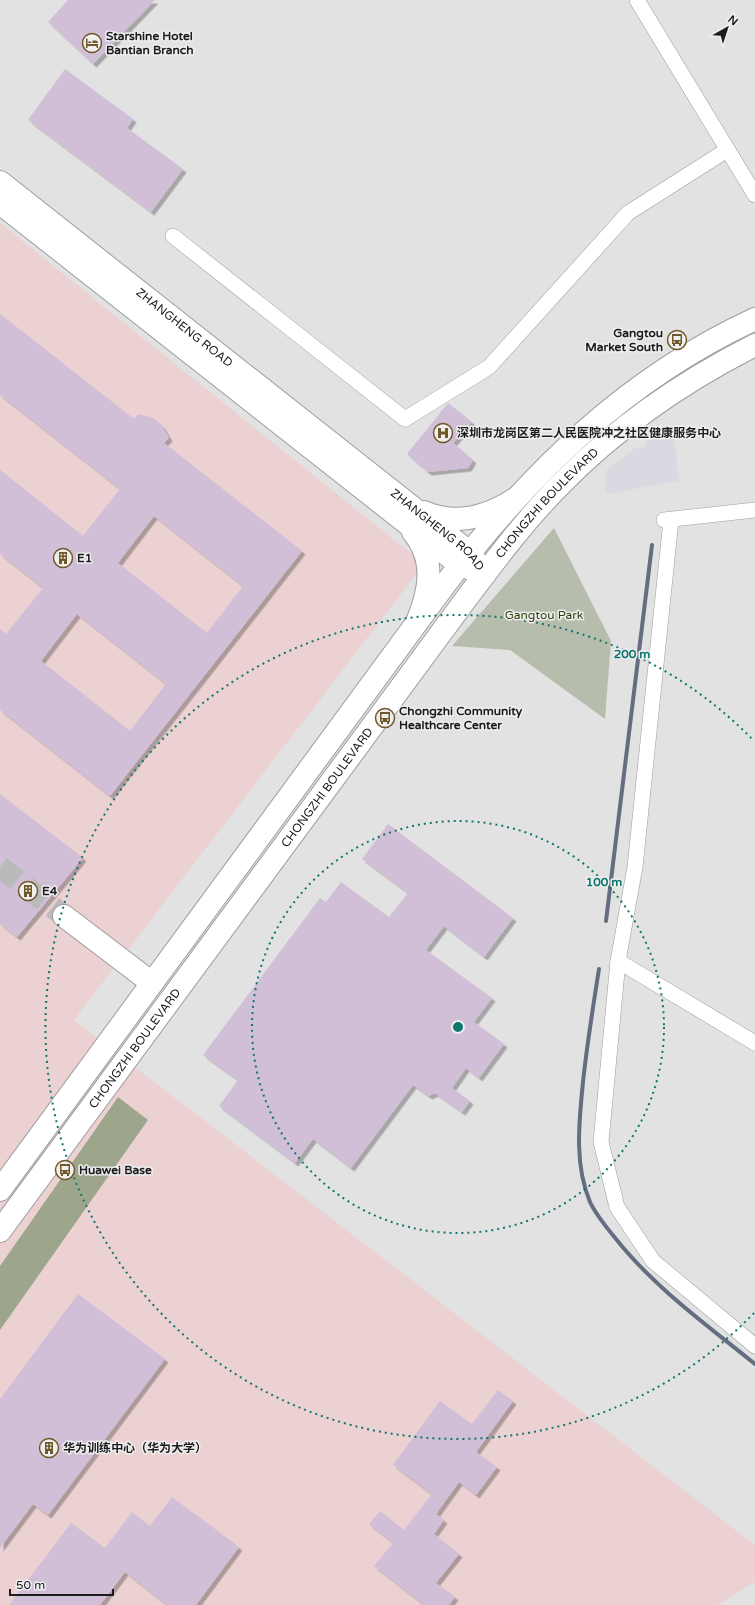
<svg xmlns="http://www.w3.org/2000/svg" width="755" height="1605" viewBox="0 0 755 1605" font-family="'Varela Round','Noto Sans SC',sans-serif">
<style>
.built{fill:#d9d9e2}
.industrial{fill:#ebd1d2}
.green{fill:#b7bdac}
.forest{fill:#9da68a}
.lines{fill:none;stroke-linecap:round;stroke-linejoin:round}
.stream{stroke:#646e80;stroke-width:4}
.building{fill:#d1bed7;fill-rule:evenodd;filter:url(#shadow)}
.secondary-tunnel{stroke:#bababb;stroke-width:22;stroke-dasharray:22 11;stroke-linecap:butt}
.street-casing{stroke:#9d9d9e;stroke-width:16}
.secondary-casing{stroke:#9d9d9e;stroke-width:24}
.primary-casing{stroke:#9d9d9e;stroke-width:24}
.street{stroke:#fff;stroke-width:15}
.secondary{stroke:#fff;stroke-width:22}
.primary{stroke:#fff;stroke-width:22}
.ring{fill:none;stroke:#0f766e;stroke-width:2;stroke-dasharray:2 4}
.labels{text-anchor:middle;stroke-width:3;stroke-linejoin:round;paint-order:stroke}
.poi-label{font-size:12px;font-weight:bold;fill:#1c1c1d;stroke:#efeff0;text-anchor:start}
.street-label{font-size:12px;fill:#1c1c1d;stroke:#efeff0}
.park-label{font-size:12px;fill:#313d0d;stroke:#efeff0}
.centre{fill:#0f766e;stroke:#efeff0;stroke-width:2}
.ring-label{font-size:12px;text-anchor:middle;font-weight:bold;fill:#0f766e;stroke:#efeff0;stroke-width:3;stroke-linejoin:round;paint-order:stroke}
</style>
<defs>
<filter id="shadow"><feDropShadow dx="3.5" dy="3.5" stdDeviation="0" flood-color="#0004"/></filter>
</defs>
<rect width="100%" height="100%" fill="#e2e2e3"/>
<!-- built -->
<path class="built" d="M674,438L679,481L606,494L605,472L635,448L646,447V440Z"/>
<!-- industrial -->
<path class="industrial" d="M0,223L424,564L74,1020L755,1545V1582L717,1605H0Z"/>
<!-- green -->
<path class="green" d="M554,528L611,641L605,719L510,650L452,646Z"/>
<!-- forest -->
<path class="forest" d="M118,1097L148,1120L0,1330V1266Z"/>
<g class="lines">
<!-- stream -->
<g class="stream">
<path d="M606,921L652,545"/>
<path d="M599,969C593,1007 587,1044 583,1082C579,1122 574,1164 590,1202C596,1215 607,1228 616,1239C655,1288 707,1325 755,1364"/>
</g>
</g>
<!-- building -->
<g class="building">
<path d="M68,0H155L93,64L48,22Z"/>
<path d="M65,69L133,119L127,128L183,169L151,212L28,120Z"/>
<path d="M0,314L134,419L138,414L151,417L157,421L162,426L169,438L164,443L302,551L110,796L0,710V629L6,634L43,588L0,554V470L83,536L120,489L0,395ZM154,516L243,586L207,633L118,563ZM77,614L166,684L130,731L41,661Z"/>
<path d="M448,403L472,422L453,443L473,460L468,468L428,472L407,454Z"/>
<path d="M0,794L83,858L17,937L0,924Z"/>
<path d="M388,824L513,918L484,957L444,926L426,950L492,998L474,1022L504,1044L479,1078L466,1068L452,1088L470,1101L462,1112L435,1093L429,1096L413,1085L351,1168L313,1139L295,1163L219,1106L238,1080L203,1055L320,898L326,902L341,882L389,917L408,893L362,859Z"/>
<path d="M78,1294L165,1359L48,1515L33,1504L0,1548V1399Z"/>
<path d="M498,1390L513,1401L476,1452L497,1467L476,1495L459,1482L436,1514L444,1520L434,1534L459,1554L436,1583L455,1597L449,1605H424L374,1566L393,1543L369,1524L380,1511L404,1530L432,1494L393,1465L440,1401L472,1424Z"/>
<path d="M172,1497L239,1547L196,1605H167L125,1572L100,1605H9L71,1523L105,1548L132,1512L150,1526Z"/>
</g>
<g class="lines">
<!-- secondary-tunnel -->
<path class="secondary-tunnel" d="M0,867L64,916"/>
<!-- street casing -->
<g class="street-casing">
<g id="street">
<path d="M637,0L755,195"/>
<path d="M173,236L405,419L489,367L628,213L727,150"/>
<path d="M664,520L755,510"/>
<path d="M671,520L635,867L618,961L601,1142L617,1207L653,1261L755,1346"/>
<path d="M618,961L755,1043"/>
</g>
</g>
<!-- secondary casing -->
<g class="secondary-casing">
<g id="secondary">
<path d="M64,916L152,983"/>
<path d="M0,1190L446,583C531,472 627,378 755,319"/>
<path id="s1" d="M0,1231L466,599C496,559 526,519 561,484C617,427 684,381 755,345"/>
</g>
</g>
<!-- primary casing -->
<g class="primary-casing">
<g id="primary">
<path id="s2" d="M0,182L469,552L485,574"/>
<path d="M0,203L460,565L485,574"/>
<path d="M424,512C456,526 487,517 515,499"/>
<path d="M413,532C436,560 430,591 417,622"/>
</g>
</g>
<!-- street -->
<use href="#street" class="street"/>
<!-- secondary -->
<use href="#secondary" class="secondary"/>
<!-- primary -->
<use href="#primary" class="primary"/>
</g>
<!-- distance rings -->
<g class="ring">
<circle cx="458" cy="1027" r="206"/>
<path d="M754 1313A412 412 0 1 1 754 741"/>
</g>
<!-- icons -->
<defs>
<g id="hotel-ring" transform="scale(1)"><circle r="9.5" fill="#efeff0" stroke="#715829" stroke-width="1.5"/><path d="M-6-4.5h1.5V1H6V5H4.5V3h-9V5H-6ZM-4 0a1.8 1.8 0 1 1 3.6 0ZM.5 0V-2.5h3Q6-2.5 6 0Z" fill="#715829"/></g>
<g id="bus-ring" transform="scale(1)"><circle r="9.5" fill="#efeff0" stroke="#715829" stroke-width="1.5"/><path d="M-5-6H5V4H4V6H2V4H-2V6H-4V4H-5ZM-3.5-4V0h7V-4ZM-3.5 1.2v1.5H-2V1.2ZM2 1.2v1.5H3.5V1.2Z" fill="#715829"/></g>
<g id="hospital-ring" transform="scale(1)"><circle r="9.5" fill="#efeff0" stroke="#715829" stroke-width="1.5"/><path d="M-5-5h3v3.5h4V-5h3V5h-3V1.5h-4V5h-3Z" fill="#715829"/></g>
<g id="building-ring" transform="scale(1)"><circle r="9.5" fill="#efeff0" stroke="#715829" stroke-width="1.5"/><path d="M-4-6H4V6H1V3H-1V6H-4ZM-2.5-4.3h1.7v1.8h-1.7ZM.8-4.3h1.7v1.8H.8ZM-2.5-1h1.7V.8h-1.7ZM.8-1h1.7V.8H.8Z" fill="#715829"/></g>
</defs>
<g fill-rule="evenodd">
<use href="#hotel-ring" x="92" y="43"/>
<use href="#bus-ring" x="677" y="340"/>
<use href="#hospital-ring" x="443" y="433"/>
<use href="#building-ring" x="63" y="558"/>
<use href="#bus-ring" x="385" y="718"/>
<use href="#building-ring" x="28" y="891"/>
<use href="#bus-ring" x="65" y="1170"/>
<use href="#building-ring" x="49" y="1448"/>
</g>
<g class="labels">
<!-- poi labels -->
<g class="poi-label">
<text x="106" y="40">Starshine Hotel<tspan x="106" dy="14">Bantian Branch</tspan></text>
<text x="663" y="337" text-anchor="end">Gangtou<tspan x="663" dy="14">Market South</tspan></text>
<text x="457" y="437">深圳市龙岗区第二人民医院冲之社区健康服务中心</text>
<text x="77" y="562">E1</text>
<text x="399" y="715">Chongzhi Community<tspan x="399" dy="14">Healthcare Center</tspan></text>
<text x="42" y="895">E4</text>
<text x="79" y="1174">Huawei Base</text>
<text x="63" y="1452">华为训练中心（华为大学）</text>
</g>
<!-- street labels -->
<g class="street-label">
<text dy="4" stroke="none"><textPath href="#s2" startOffset="235">ZHANGHENG ROAD</textPath></text>
<text dy="4" stroke="none"><textPath href="#s1" startOffset="911">CHONGZHI BOULEVARD</textPath></text>
<text dy="4" stroke="none"><textPath href="#s2" startOffset="559">ZHANGHENG ROAD</textPath></text>
<text dy="4" stroke="none"><textPath href="#s1" startOffset="551">CHONGZHI BOULEVARD</textPath></text>
<text dy="4" stroke="none"><textPath href="#s1" startOffset="227">CHONGZHI BOULEVARD</textPath></text>
</g>
<!-- park labels -->
<g class="park-label">
<text x="544" y="619">Gangtou Park</text>
</g>
</g>
<circle cx="458" cy="1027" r="6" class="centre"/>
<g class="ring-label">
<text x="632" y="658">200 m</text>
<text x="604" y="886">100 m</text>
</g>
<!-- north arrow -->
<g transform="translate(727 28) rotate(39)" stroke="#efeff0" stroke-width="3" paint-order="stroke">
<path d="M0-3L7 15L0 10L-7 15Z" fill="#1c1c1d"/>
<text y="-6" font-size="11" font-weight="bold" text-anchor="middle" fill="#1c1c1d">N</text>
</g>
<!-- scale -->
<path d="M10 1589v6h103v-6" fill="none" stroke="#1c1c1d" stroke-width="2"/>
<text x="16" y="1589" font-size="12" fill="#1c1c1d" stroke="#efeff0" stroke-width="3" paint-order="stroke">50 m</text>
</svg>
